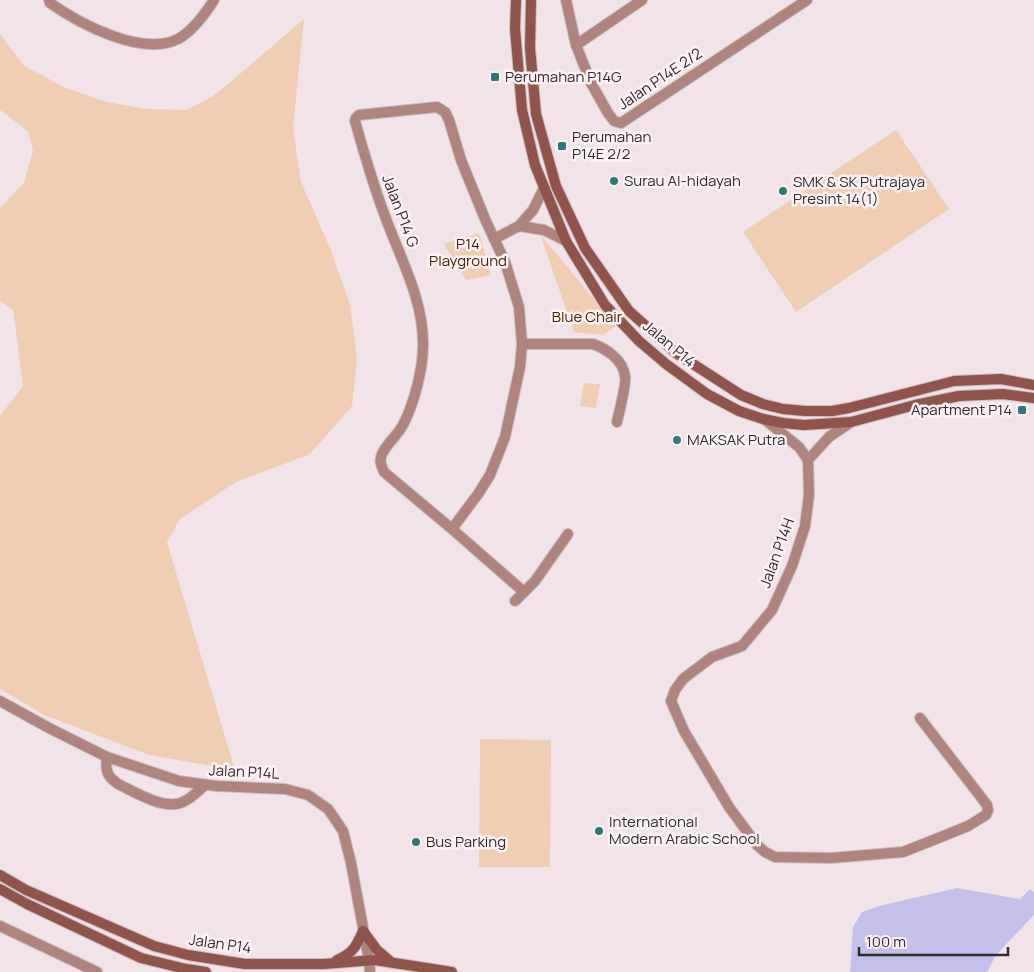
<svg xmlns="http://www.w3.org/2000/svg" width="1034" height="972" viewBox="0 0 1034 972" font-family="Manrope,sans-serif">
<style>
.green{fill:#efceb3}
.water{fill:#c4c0eb}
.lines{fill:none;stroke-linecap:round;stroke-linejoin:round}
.minor-casing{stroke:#cbbec3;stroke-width:12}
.secondary-casing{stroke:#cbbec3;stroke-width:12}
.minor{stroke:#af847e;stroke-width:10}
.secondary{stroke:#8f544c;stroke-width:10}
.poi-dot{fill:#2f7875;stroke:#fef1f5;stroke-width:2}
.labels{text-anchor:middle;stroke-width:5;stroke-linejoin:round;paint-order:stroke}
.poi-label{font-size:15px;fill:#312c2e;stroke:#fef1f5;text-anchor:start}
.street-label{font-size:15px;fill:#312c2e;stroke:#fef1f5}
.park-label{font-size:15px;fill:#482400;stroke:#fef1f5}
</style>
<rect width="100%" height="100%" fill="#f1e3e8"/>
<!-- green -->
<g class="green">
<path d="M304,19L293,128L301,182L330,248L350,304L357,358L352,406L310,454L236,482L180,519L167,542L235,770L149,755L44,715L0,689V416L23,386L13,310L0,301V208L24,183L33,150L28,131L0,110V34L24,66L66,88L107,102L146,109L186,110L213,96L227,85Z"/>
<path d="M896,130L949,209L796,312L743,232Z"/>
<path d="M479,233L491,275L466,280L444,244Z"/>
<path d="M540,234L616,326L603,335L574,332Z"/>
<path d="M584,383L600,384L596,408L580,406Z"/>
<path d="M480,739L551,740L550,867H479Z"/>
</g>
<!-- water -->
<path class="water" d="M957,888L1020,899L1030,889L1034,892V915L996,955L987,972H850L853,927L862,912L879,906Z"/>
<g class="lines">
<!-- minor casing -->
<g class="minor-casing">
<g id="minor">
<path d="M49,0L50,3C80,24 142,57 178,39C193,31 205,14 214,0"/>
<path d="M566,0L576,45L591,83L608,113L614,121L621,123L807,0"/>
<path d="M576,45L642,0"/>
<path d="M519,226L544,230L566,241"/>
<path d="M494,239L519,226L533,210L544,188"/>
<path d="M522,344H593C607,349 623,360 625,376C627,383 619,412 617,422"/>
<path d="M764,419L799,447L808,460L809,495L805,526L792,566L772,610L742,646L712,657L683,679L675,690L671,701L684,731L729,807L757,845L765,852L775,857L831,858L903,852L936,839L968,826L986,815L988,810L987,805L920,718"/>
<path d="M808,460L829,437L851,422"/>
<path d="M452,529L478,494L490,475L505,437L520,367L522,344L519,307L505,262L485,219L461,160L449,120L445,112L437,107L359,115L356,118L355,121C364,153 373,185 385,216C400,258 424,300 423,346C423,369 414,403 404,423C399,434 387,443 382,454C379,461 381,465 384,472L452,529L524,592"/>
<path d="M515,601L535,581L568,534"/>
<path d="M0,701L49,728L107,757L179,781L217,786L285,789L308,795L328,809L343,831L351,863L369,960L370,972"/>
<path d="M107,757C105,771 107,776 118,784C135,792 165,811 183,802C192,798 198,791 205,785"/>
<path d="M0,926L97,972"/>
</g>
</g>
<!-- secondary casing -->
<g class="secondary-casing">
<g id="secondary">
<path d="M516,0L515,29L522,110L535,165L566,241L605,305L639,341L666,364L707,394L739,411L763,419L783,423L804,425L851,422L915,405L959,396L1003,394L1034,398"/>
<path d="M531,0L530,48L536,114L556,186L585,248L629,311L676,353L741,395L763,404L783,409L805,411H832L849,408L954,381L1001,379L1034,385"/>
<path d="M0,875L26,890L154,946L188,955L245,964H324L375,960L452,972"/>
<path d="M0,889L27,904L141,958L186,969L206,972"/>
<path d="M363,931L377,950L390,961"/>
<path d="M337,960C353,953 356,947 363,931"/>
</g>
</g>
<!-- minor -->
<use href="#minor" class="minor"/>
<!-- secondary -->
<use href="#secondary" class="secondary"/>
</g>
<!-- markers -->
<g class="poi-dot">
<rect x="490" y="72" width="10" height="10" rx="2.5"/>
<rect x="557" y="141" width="10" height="10" rx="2.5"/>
<circle cx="614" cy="181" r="5"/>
<circle cx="783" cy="191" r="5"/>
<rect x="1017" y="405" width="10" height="10" rx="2.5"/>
<circle cx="677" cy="440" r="5"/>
<circle cx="599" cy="831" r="5"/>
<circle cx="416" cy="842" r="5"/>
</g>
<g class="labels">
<!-- poi labels -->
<g class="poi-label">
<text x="505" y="82">Perumahan P14G</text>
<text x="572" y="142">Perumahan<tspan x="572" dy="17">P14E 2/2</tspan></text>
<text x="624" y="186">Surau Al-hidayah</text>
<text x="793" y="187">SMK &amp; SK Putrajaya<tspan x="793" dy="17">Presint 14(1)</tspan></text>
<text x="1012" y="415" text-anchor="end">Apartment P14</text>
<text x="687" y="445">MAKSAK Putra</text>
<text x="609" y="827">International<tspan x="609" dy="17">Modern Arabic School</tspan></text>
<text x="426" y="847">Bus Parking</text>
</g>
<!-- street labels -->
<g class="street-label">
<text transform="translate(660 79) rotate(-34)" y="5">Jalan P14E 2/2</text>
<text transform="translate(400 211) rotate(69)" y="5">Jalan P14 G</text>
<text transform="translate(669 344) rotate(40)" y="5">Jalan P14</text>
<text transform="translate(777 553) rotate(-70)" y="5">Jalan P14H</text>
<text transform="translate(244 772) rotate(3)" y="5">Jalan P14L</text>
<text transform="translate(220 944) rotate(8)" y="5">Jalan P14</text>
</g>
<!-- park labels -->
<g class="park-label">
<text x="468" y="249">P14<tspan x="468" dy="17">Playground</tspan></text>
<text x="587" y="322">Blue Chair</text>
</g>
</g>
<!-- scale -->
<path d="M859 947v8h149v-8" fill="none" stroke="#312c2e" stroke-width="2.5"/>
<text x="866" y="947" font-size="15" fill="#312c2e" stroke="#fef1f5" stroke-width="4" paint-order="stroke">100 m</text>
</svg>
